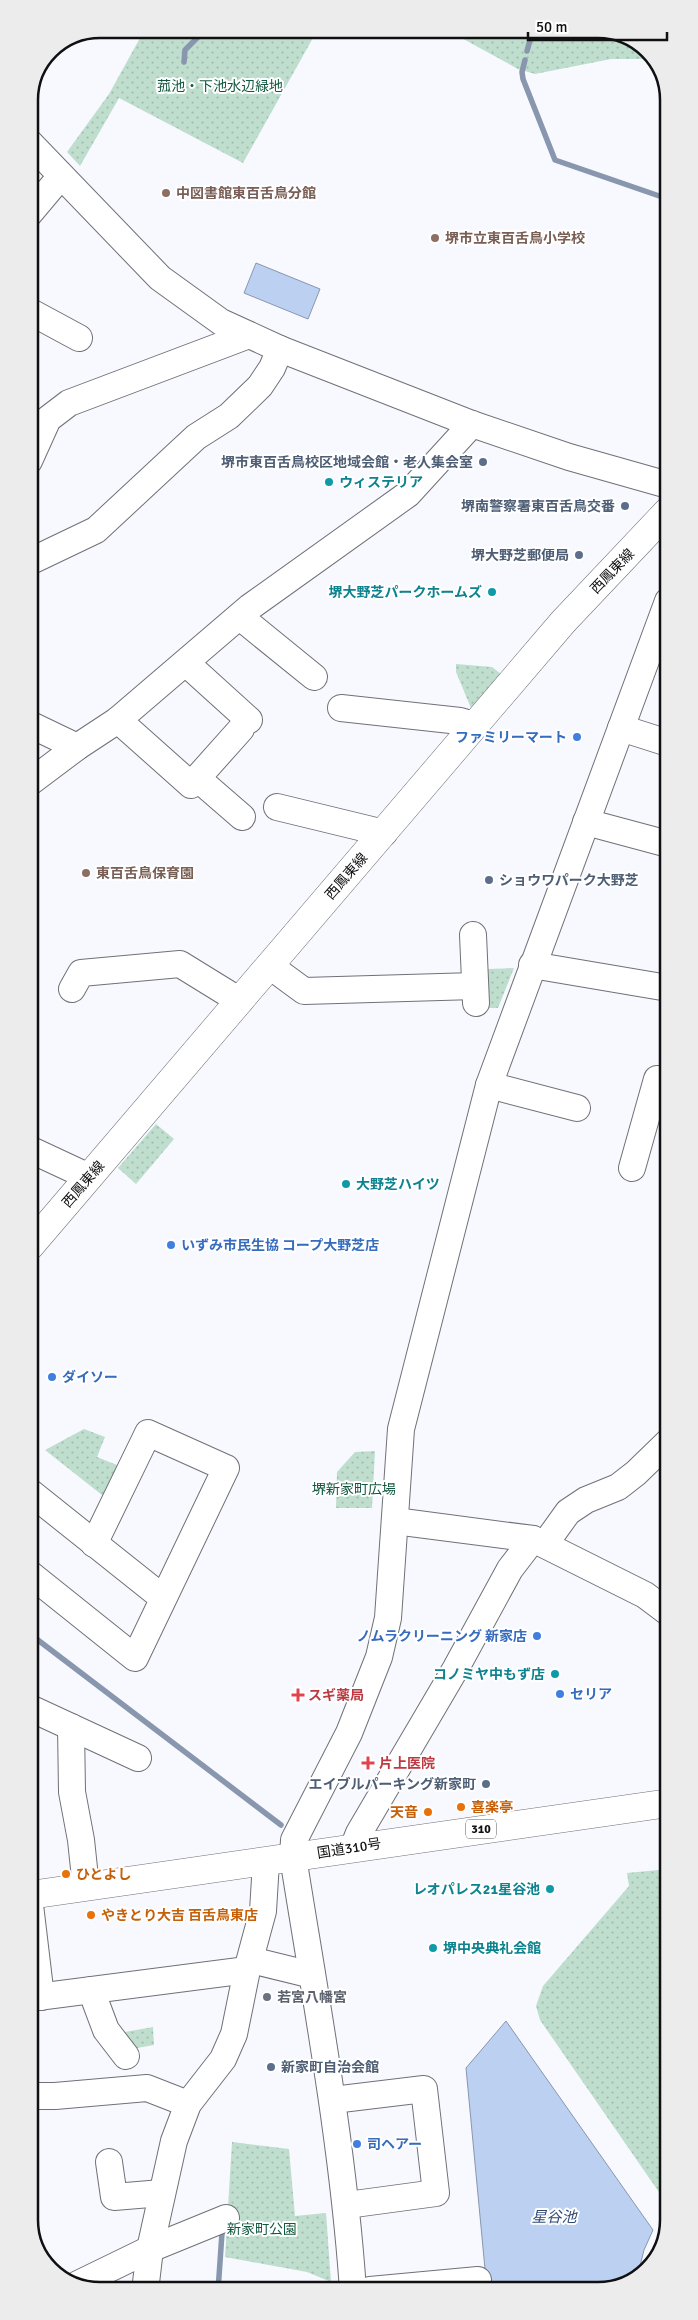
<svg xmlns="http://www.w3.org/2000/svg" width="698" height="2320" viewBox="0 0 698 2320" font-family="Signika,'Noto Sans JP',sans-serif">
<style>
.green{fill:url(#green-dots)}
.water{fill:#bcd0f1;stroke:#8896ae}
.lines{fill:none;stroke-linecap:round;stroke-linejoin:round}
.stream{stroke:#8896ae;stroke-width:5.5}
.minor-casing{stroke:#707177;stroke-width:28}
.major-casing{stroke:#707177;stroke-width:29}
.highway-casing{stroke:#707177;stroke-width:29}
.minor{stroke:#fff;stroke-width:26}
.major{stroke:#fff;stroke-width:28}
.highway{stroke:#fff;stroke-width:28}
.education-dot{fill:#8d6e63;stroke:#fff;stroke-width:2}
.service-dot{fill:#5c6f8a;stroke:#fff;stroke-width:2}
.culture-dot{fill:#0f9aa8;stroke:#fff;stroke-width:2}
.shop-dot{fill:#3f7fe0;stroke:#fff;stroke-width:2}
.health-dot{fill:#e0444e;stroke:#fff;stroke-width:2}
.food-dot{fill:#e8710a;stroke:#fff;stroke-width:2}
.worship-dot{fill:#6b7280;stroke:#fff;stroke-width:2}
.labels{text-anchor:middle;stroke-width:4;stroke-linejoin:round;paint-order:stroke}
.shield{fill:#fff;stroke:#585859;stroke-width:1}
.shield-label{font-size:12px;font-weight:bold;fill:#101012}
.park-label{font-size:14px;fill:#12583e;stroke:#fff}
.education-label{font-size:14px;font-weight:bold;fill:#785e54;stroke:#fff;text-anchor:start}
.service-label{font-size:14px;font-weight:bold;fill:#4e5e75;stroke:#fff;text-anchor:end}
.culture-label{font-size:14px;font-weight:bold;fill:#0d838f;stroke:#fff;text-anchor:start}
.street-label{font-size:14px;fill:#101012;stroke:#fff}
.shop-label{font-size:14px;font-weight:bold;fill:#366cbe;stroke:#fff;text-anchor:start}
.health-label{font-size:14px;font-weight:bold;fill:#be3a42;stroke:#fff;text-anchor:start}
.food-label{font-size:14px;font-weight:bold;fill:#c56008;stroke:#fff;text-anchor:start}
.worship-label{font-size:14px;font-weight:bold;fill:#5b616d;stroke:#fff;text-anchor:start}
.water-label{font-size:15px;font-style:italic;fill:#2f4975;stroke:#fff}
.rim{fill:none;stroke:#101012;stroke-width:2.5}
</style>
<defs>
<pattern id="green-dots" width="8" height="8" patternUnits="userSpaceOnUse" patternTransform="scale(1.25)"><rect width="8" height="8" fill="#bfdece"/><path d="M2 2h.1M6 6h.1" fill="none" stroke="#a3bdb0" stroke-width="1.8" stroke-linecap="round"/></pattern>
</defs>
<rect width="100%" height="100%" fill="#f7f9ff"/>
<!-- green -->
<g class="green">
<path d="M145,29H318L243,163L119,98L80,166L67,152L109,94Z"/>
<path d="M445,29H607L645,47L652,59H611L535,74L518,69Z"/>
<path d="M456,664L492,667L505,677L473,713L456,672Z"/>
<path d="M514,968L498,1008H489L488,969Z"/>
<path d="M156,1124L174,1139L136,1184L118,1168Z"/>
<path d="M84,1429L105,1437L97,1457L122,1467L107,1499L45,1450Z"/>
<path d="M375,1451L372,1508H336L337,1472L355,1452Z"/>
<path d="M669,1869V2197L663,2198L540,2020L536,2006L543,1986L629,1886L627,1873Z"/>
<path d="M153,2027L154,2045L131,2049L119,2033Z"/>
<path d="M232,2142L289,2149L295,2216L326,2213L331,2282L307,2272L225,2257Z"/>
</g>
<!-- water -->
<g class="water">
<path d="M256,263L320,289L308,319L244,293Z"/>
<path d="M506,2021L653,2230L644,2250L638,2274L612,2290H487L466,2068Z"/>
</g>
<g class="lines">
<!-- stream -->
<g class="stream">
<path d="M527,51L533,29"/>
<path d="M525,60L522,72L523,79L555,160L668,199"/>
<path d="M184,62L185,50L206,29"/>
<path d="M30,1634L281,1825"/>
<path d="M218,2291L222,2233"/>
</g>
<!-- minor casing -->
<g class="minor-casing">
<g id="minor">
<path d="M29,142L160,278L221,322L280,349L472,424L569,457L668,485"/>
<path d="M29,214L61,176"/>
<path d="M29,311L79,338"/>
<path d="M29,461L48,419L69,403L249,335"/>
<path d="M29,562L96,530L196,437L229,416L260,386L272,368L280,349"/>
<path d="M240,617L314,677"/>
<path d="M186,663L249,720"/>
<path d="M341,708L460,721L474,725"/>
<path d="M118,720L191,785L241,729"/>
<path d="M29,724L77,747"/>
<path d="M621,728L668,743"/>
<path d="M197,778L242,817"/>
<path d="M29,783L77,747L118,720L250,607L408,494L472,424"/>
<path d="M277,807L384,833"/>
<path d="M586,822L668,844"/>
<path d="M473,935L476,1003"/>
<path d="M532,965L668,988"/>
<path d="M270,966L304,991L475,986"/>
<path d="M72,989L81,973L180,964L240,1001"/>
<path d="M489,1085L577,1108"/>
<path d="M29,1149L89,1177"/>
<path d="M632,1168L657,1079L668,1080"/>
<path d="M30,1492L163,1598"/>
<path d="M395,1521L533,1539L645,1595L669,1613"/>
<path d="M545,1544L568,1512L586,1500L618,1487L636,1473L669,1441"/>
<path d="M30,1574L135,1658L226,1468L148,1433L94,1544"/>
<path d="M30,1708L138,1758"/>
<path d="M71,1727L72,1792L81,1840L86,1887"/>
<path d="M353,1848L359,1833L456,1668L510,1569L533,1539"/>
<path d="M30,1905L41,1997"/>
<path d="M251,1960L312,1975"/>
<path d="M91,1990L106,2030L126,2056"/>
<path d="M30,1998L247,1970"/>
<path d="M30,2096H55L147,2088L188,2104"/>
<path d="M333,2100L424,2089L436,2193L347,2205"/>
<path d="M109,2162L114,2197L162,2193"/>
<path d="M78,2284L150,2249L226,2218"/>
<path d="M353,2290C343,2145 316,2001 293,1857L294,1840L349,1733L379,1657L388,1618L401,1429L489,1085L668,601"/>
<path d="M370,2290L478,2280"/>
<path d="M145,2291L150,2249L174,2141L188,2104L223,2059L234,2034L247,1970L263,1911L266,1862"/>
</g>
</g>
<!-- major casing -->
<g class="major-casing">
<path id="major" d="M30,1246L563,622L668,511"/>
</g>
<!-- highway casing -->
<g class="highway-casing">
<path id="highway" d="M30,1895C243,1863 456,1832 669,1803"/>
</g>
<!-- minor -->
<use href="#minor" class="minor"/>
<!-- major -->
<use href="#major" class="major"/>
<!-- highway -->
<use href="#highway" class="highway"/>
</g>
<!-- markers -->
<g class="education-dot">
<circle cx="166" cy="193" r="5"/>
<circle cx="435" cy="238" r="5"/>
<circle cx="86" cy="873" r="5"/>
</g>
<g class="service-dot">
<circle cx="483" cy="462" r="5"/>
<circle cx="625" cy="506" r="5"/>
<circle cx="579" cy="555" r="5"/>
<circle cx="489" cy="880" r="5"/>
<circle cx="486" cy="1784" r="5"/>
<circle cx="271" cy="2067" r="5"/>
</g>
<g class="culture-dot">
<circle cx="329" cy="482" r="5"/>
<circle cx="492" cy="592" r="5"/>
<circle cx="346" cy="1184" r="5"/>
<circle cx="555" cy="1674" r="5"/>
<circle cx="550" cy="1889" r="5"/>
<circle cx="433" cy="1948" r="5"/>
</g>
<g class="shop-dot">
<circle cx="577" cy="737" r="5"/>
<circle cx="171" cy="1245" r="5"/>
<circle cx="52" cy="1377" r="5"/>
<circle cx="537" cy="1636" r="5"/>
<circle cx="560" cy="1694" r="5"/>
<circle cx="357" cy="2144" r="5"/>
</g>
<g class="health-dot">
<path d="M295.5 1687.5h5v5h5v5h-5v5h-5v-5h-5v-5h5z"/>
<path d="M365.5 1755.5h5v5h5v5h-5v5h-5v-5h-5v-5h5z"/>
</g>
<g class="food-dot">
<circle cx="461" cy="1807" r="5"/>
<circle cx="428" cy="1812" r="5"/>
<circle cx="66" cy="1874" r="5"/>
<circle cx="91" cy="1915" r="5"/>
</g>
<circle class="worship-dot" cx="267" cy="1997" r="5"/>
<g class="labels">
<!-- shield labels -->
<rect class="shield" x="466" y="1819.5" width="30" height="19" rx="4"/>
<g class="shield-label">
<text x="481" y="1833">310</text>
</g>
<!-- park labels -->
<g class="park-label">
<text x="220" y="91">菰池・下池水辺緑地</text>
<text x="354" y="1494">堺新家町広場</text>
<text x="262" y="2234">新家町公園</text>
</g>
<!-- education labels -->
<g class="education-label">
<text x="176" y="198">中図書館東百舌鳥分館</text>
<text x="445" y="243">堺市立東百舌鳥小学校</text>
<text x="96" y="878">東百舌鳥保育園</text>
</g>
<!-- service labels -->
<g class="service-label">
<text x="473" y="467">堺市東百舌鳥校区地域会館・老人集会室</text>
<text x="615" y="511">堺南警察署東百舌鳥交番</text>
<text x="569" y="560">堺大野芝郵便局</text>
<text x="499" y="885" text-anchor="start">ショウワパーク大野芝</text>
<text x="476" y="1789">エイブルパーキング新家町</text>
<text x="281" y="2072" text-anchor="start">新家町自治会館</text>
</g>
<!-- culture labels -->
<g class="culture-label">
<text x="339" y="487">ウィステリア</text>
<text x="482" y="597" text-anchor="end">堺大野芝パークホームズ</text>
<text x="356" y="1189">大野芝ハイツ</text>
<text x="545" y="1679" text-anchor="end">コノミヤ中もず店</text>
<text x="540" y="1894" text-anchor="end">レオパレス21星谷池</text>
<text x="443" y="1953">堺中央典礼会館</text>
</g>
<!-- street labels -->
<g class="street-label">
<text transform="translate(612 571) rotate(-46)" y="5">西鳳東線</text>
<text transform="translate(346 876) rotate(-49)" y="5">西鳳東線</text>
<text transform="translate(83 1184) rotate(-49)" y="5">西鳳東線</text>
<text transform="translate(349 1848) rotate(-9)" y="5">国道310号</text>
</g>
<!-- shop labels -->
<g class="shop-label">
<text x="567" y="742" text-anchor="end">ファミリーマート</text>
<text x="181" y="1250">いずみ市民生協 コープ大野芝店</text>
<text x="62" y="1382">ダイソー</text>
<text x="527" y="1641" text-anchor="end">ノムラクリーニング 新家店</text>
<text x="570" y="1699">セリア</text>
<text x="367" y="2149">司ヘアー</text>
</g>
<!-- health labels -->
<g class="health-label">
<text x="308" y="1700">スギ薬局</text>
<text x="379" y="1768">片上医院</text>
</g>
<!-- food labels -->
<g class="food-label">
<text x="471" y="1812">喜楽亭</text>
<text x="418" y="1817" text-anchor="end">天音</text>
<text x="76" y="1879">ひとよし</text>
<text x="101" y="1920">やきとり大吉 百舌鳥東店</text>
</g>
<!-- worship labels -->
<g class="worship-label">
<text x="277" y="2002">若宮八幡宮</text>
</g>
<!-- water labels -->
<g class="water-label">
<text x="554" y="2222">星谷池</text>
</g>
</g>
<!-- crop -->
<path d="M0 0H698V2320H0ZM100 38H598A62 62 0 0 1 660 100V2220A62 62 0 0 1 598 2282H100A62 62 0 0 1 38 2220V100A62 62 0 0 1 100 38Z" fill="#ececec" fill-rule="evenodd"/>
<path class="rim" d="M100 38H598A62 62 0 0 1 660 100V2220A62 62 0 0 1 598 2282H100A62 62 0 0 1 38 2220V100A62 62 0 0 1 100 38Z"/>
<!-- scale -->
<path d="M528 32v8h139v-8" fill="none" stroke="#101012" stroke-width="2.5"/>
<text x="536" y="32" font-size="15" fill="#101012" stroke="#ffffff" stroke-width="4" paint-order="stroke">50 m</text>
</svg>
